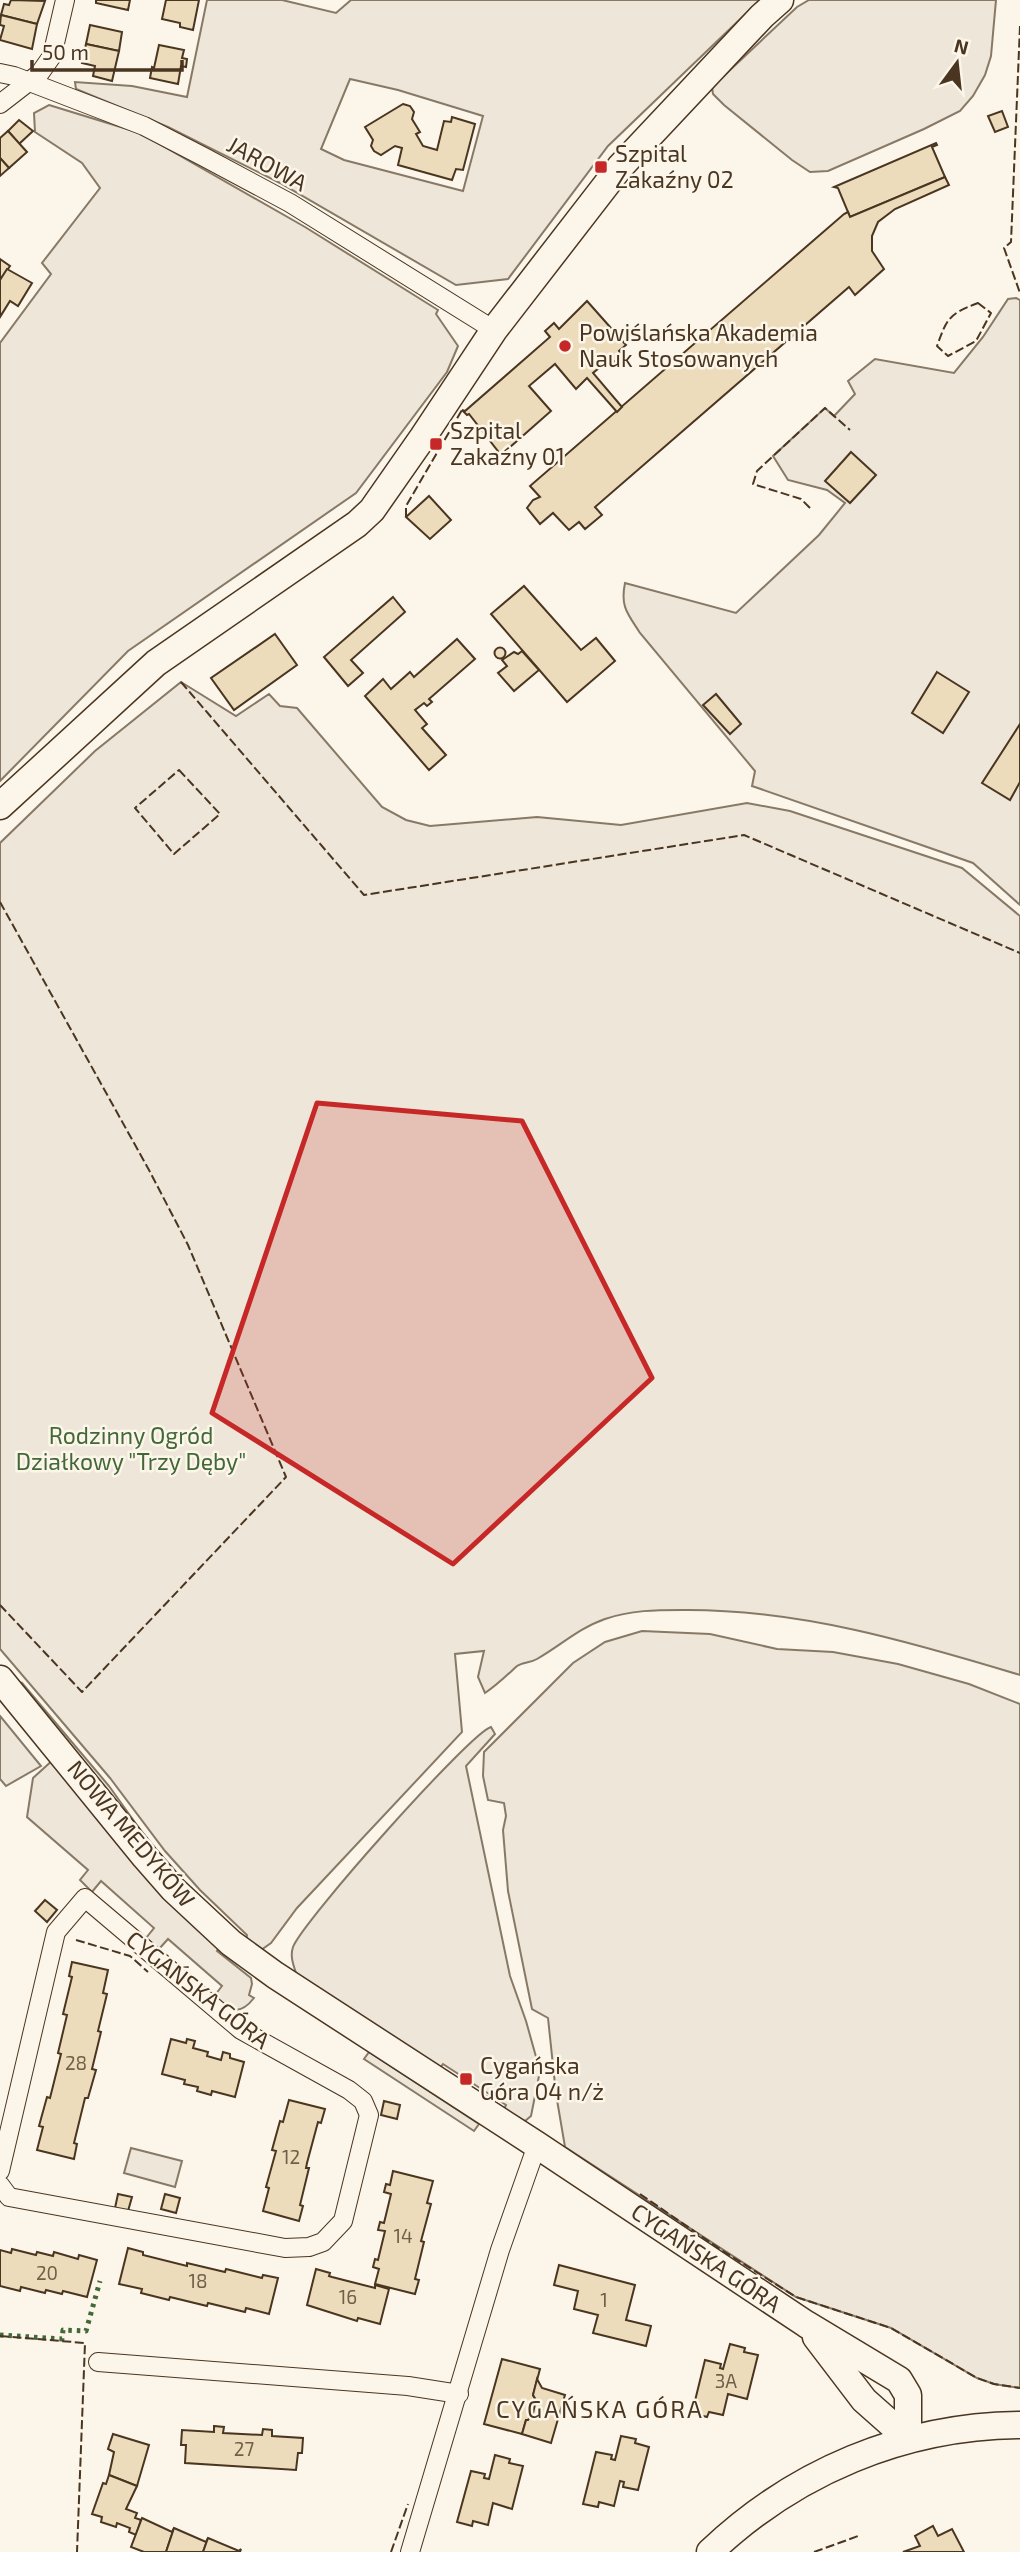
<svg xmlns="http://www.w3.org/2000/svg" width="1020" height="2552" viewBox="0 0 1020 2552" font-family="'Exo 2',sans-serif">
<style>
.green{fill:#ede6d9;stroke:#887966;stroke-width:2;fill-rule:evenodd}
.building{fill:#ecdcbc;stroke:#4a3520;stroke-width:2}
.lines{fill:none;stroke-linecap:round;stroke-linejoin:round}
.street-casing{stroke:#4a3520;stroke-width:20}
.secondary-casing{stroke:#4a3520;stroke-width:29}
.street{stroke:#fbf6e9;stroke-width:18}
.secondary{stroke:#fbf6e9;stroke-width:26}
.hedge{stroke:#436837;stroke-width:5;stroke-dasharray:3.5 5;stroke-linecap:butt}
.fence{stroke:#4a3520;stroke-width:2;stroke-dasharray:9 3.5;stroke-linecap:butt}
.marked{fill:#c62828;fill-opacity:0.2;stroke:#c62828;stroke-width:5;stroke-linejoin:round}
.poi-dot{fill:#c62828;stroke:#fbf6e9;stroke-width:2.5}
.labels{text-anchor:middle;stroke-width:5;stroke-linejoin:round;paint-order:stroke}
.number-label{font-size:19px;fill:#725f47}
.poi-label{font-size:23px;fill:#4a3520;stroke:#fbf6e9;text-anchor:start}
.street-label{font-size:23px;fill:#4a3520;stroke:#fbf6e9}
.park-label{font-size:23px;fill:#436837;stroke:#fbf6e9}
.neighbourhood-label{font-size:24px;letter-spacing:2px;fill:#4a3520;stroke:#fbf6e9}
</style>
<rect width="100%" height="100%" fill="#fbf6e9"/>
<!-- green -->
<g class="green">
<path d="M207,0H282L336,13L351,0H760L608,146L508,279L456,285L280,183L168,127L76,89L75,82L132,86L187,97ZM350,79L398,90L483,116L463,191L344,160L321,149Z"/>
<path d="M809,0H996L991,56L985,75L973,96L960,111L924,129L828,171L810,172L792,160L724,105L713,94L712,87L797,7Z"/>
<path d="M49,105L140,133L305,227L438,310L436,314L458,346L447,372L356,493L128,651L0,781V343L51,274L42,263L100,188L82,163L35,132L34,113Z"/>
<path d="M1016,298L1020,300V905L973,863L752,786L755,771L640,633C628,614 620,607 625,583L736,613L819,535L845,503L827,490L788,480L773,456L825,408L834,416L855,394L848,381L875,359L954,373L983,337L1008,299Z"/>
<path d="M181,682L236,716L269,694L280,706L297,708L382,807L406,820L430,826L537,817L621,825L747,803L790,811L962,868L1020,916V1675C911,1642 799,1609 683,1610C656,1610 631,1610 605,1619C579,1628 560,1646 537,1659C530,1663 523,1662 517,1666C506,1676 497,1685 485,1693L478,1677L484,1651L455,1654L462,1732L297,1908L271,1943L261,1950L246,1940L247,1935L200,1890L165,1851L110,1778L0,1649V843L95,751Z"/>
<path d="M642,1631L710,1634L777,1649L833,1652L898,1664L969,1684L1020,1704V2388L994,2384L977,2378L891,2328L796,2297L565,2147L556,2094L548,2018L532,2009L508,1891L503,1830L506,1816L504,1803L488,1800L483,1776L484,1752L573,1663L605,1642Z"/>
<path d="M22,1683L109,1786L154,1849L20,1686Z"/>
<path d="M0,1716L41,1766L6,1786L0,1779Z"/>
<path d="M491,1727L495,1734L466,1766L510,1976L526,2021L540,2071L531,2116L525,2121L504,2109L506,2105L443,2064L440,2068L296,1973C293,1964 290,1956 293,1947C302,1922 471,1732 491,1727Z"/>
<path d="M54,1759L219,1947L217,1951L251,1978L252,1984L249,1995L254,1998C240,2016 226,2013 215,1995L222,1986L168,1939L159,1949L146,1938L154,1928L101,1881L92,1892L80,1880L88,1870L27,1817L33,1778Z"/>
<path d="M369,2052L479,2124L474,2131L364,2059Z"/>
<path d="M131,2148L182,2161L175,2187L124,2173Z"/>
</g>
<!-- building -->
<g class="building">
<path d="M11,0L45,1L37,24L1,15L4,4L9,5Z"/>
<path d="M96,0H130L128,10L96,3Z"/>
<path d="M166,0H199L193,30L180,27V23L162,19Z"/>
<path d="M1,15L37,24L32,49L0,40L4,26L0,25Z"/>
<path d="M90,25L122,32L119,51L86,44Z"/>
<path d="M86,44L119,51L112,81L93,76L95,66L82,63Z"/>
<path d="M159,45L184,50L182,58L187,59L186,67L181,66L178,84L150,78L152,67L154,68Z"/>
<path d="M403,104L410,106L414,112L412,119L420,132L416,134L423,146L437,150L444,121L451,122L452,117L475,124L463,170L456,169L452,180L398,165L402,148L395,146L381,155L374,151L371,146L373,140L365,127Z"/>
<path d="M1002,111L1008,127L995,132L988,116Z"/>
<path d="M19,120L33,131L19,144L8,131Z"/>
<path d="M8,131L27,152L9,168L0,158V138Z"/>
<path d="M936,143L937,145L932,147L945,177L850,217L838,188L834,187Z"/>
<path d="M0,158L9,168L0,176Z"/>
<path d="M945,177L949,185L895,209L878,222L872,236V251L884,269L855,295L849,287L595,507L602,515L585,529L579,522L569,530L553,513L540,524L527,508L533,500L540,497L530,486L844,214L848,212L850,217Z"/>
<path d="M0,259L10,266L0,280Z"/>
<path d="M7,269L32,283L18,306L10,301L0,317V280Z"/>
<path d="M587,301L626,345L619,351L622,355L608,367L604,364L593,373L622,407L617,412L587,378L576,389L555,364L529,386L551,411L501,455L469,414L467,415L462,410L465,411L550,337L545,331L554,323L559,329Z"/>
<path d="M851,452L876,475L850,503L825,481Z"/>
<path d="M429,496L451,520L430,539L406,517Z"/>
<path d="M524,586L581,650L596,638L615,661L567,702L491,614Z"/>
<path d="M393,597L405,612L351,660L363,673L348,686L324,657Z"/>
<path d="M275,634L297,665L234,710L211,678Z"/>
<path d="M457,639L475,659L429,699L432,702L427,706L424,703L415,710L427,724L422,728L446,755L429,770L365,696L383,679L391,689L410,672L414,677Z"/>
<circle cx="500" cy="653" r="5.5"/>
<path d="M522,651L539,670L514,691L498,673L507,666L502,660L514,652L518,654Z"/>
<path d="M937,672L969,692L943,733L912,713Z"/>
<path d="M716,694L741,724L730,734L703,705Z"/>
<path d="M1020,724V782L1010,800L982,783Z"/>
<path d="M45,1900L57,1910L47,1922L35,1911Z"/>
<path d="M72,1962L108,1970L103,1993L107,1994L98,2031L101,2032L92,2069L96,2070L88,2098H85L74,2143L77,2144L74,2159L37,2150L43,2127L39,2126L47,2097L50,2098L61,2054L58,2053L67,2015L63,2014L72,1977L69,1976Z"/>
<path d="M171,2039L186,2043L187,2039L195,2041L193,2048L208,2052L207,2056L221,2060L223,2052L230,2054V2058L244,2062L235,2097L212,2091L211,2095L197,2091L198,2087L184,2084L185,2080L162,2074Z"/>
<path d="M289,2100L325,2109L321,2123L318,2122L307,2163L306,2168H309L300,2205L303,2206L299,2221L263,2211L269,2188L266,2187L276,2151L272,2150L280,2121L283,2122Z"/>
<path d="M384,2101L400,2105L397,2119L381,2115Z"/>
<path d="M393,2171L433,2181L427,2203L431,2204L421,2241L424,2242L415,2279L419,2280L415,2294L375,2284L379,2269L373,2267L375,2259L378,2260L385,2231L378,2230L380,2222L384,2223L391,2194L384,2192L386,2184L390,2185Z"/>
<path d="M118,2194L132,2197L128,2211L115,2208Z"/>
<path d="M165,2194L180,2198L176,2213L161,2209Z"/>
<path d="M128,2248L143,2252V2255L187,2266V2263L225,2272L226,2269L262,2278L263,2275L278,2278L269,2314L246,2308L245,2312L208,2303L207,2306L170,2297L169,2300L141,2293L142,2289L119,2284Z"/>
<path d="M12,2249L36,2255L37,2252L53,2256L54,2252L78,2259L79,2255L97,2260L87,2297L63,2291L62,2294L46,2290L45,2293L21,2287L20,2291L0,2286V2250L11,2253Z"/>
<path d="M559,2265L635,2285L626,2320L651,2326L646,2346L593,2333L598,2315L574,2309L578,2291L554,2285Z"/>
<path d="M316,2269L330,2273L329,2276L332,2277L375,2288V2285L389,2289L380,2324L358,2318L357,2321L307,2305Z"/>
<path d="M730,2344L745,2348L744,2352L758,2355L747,2399L728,2394L723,2415L709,2412L707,2417L692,2413L705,2360L721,2364L720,2368L723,2369Z"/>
<path d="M502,2359L540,2369L533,2395L536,2400L533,2413L528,2420H526L522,2434L484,2424Z"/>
<path d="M537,2379L542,2388L565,2395L551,2443L522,2434L526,2420H528L533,2413L536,2400L533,2395Z"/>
<path d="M214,2426L224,2427L223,2433L262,2435L263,2429L272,2430V2436L303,2438L302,2453H298L296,2470L185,2463L186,2445H181L182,2430L214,2432Z"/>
<path d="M113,2434L149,2445L137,2486L109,2475L114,2452L108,2449Z"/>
<path d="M621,2436L636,2439L635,2443L649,2447L638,2490L623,2487L624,2482L620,2481L614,2506L599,2502L598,2507L583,2504L596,2452L612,2455L611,2459L615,2460Z"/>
<path d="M495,2455L510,2459L509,2463L523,2466L512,2509L493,2503L488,2525L473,2521L472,2526L457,2522L471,2471L485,2474L484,2478L489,2479Z"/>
<path d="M109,2475L137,2486L126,2509L137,2513L135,2518L141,2520L136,2535L129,2532L130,2528L117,2523L116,2527L101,2522L102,2517L92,2514L103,2483L106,2484Z"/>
<path d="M142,2518L172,2532L174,2528L166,2552H144L131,2547Z"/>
<path d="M933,2526L938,2536L952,2529L964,2552H903L920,2546L915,2536Z"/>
<path d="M174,2528L206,2542L208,2538L203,2552H166Z"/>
<path d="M208,2538L239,2551L241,2549L240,2552H203Z"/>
</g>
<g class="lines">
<!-- street casing -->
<g class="street-casing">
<g id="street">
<path d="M0,73L14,76L144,126L204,157L290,203L494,330"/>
<path d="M0,104L40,73L52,56L65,0"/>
<path d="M0,2171L56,1932L85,1898L241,2030L349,2090L363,2101L369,2115L343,2221L323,2242L309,2247L285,2248L9,2197L0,2185"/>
<path d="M98,2362L408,2386L459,2394"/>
<path d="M410,2552L500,2250L537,2145"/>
</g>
</g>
<!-- secondary casing -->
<g class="secondary-casing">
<g id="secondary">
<path d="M0,806L156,663L357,524L372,510L423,437L494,330L620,167L762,16L780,0"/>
<path d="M0,1679L145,1857L173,1889L231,1943L275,1975L537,2145L806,2324L899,2380L908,2395V2439"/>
<path d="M816,2337L864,2400L908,2439"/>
<path d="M710,2552C794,2472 903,2426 1020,2425"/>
</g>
</g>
<!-- street -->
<use href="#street" class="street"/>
<!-- secondary -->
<use href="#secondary" class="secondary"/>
<!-- hedge -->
<path class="hedge" d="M0,2335L62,2339L63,2330L86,2331L100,2281"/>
<!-- fence -->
<g class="fence">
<path d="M1020,26L1011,242L1004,248L1020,293"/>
<path d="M978,303L991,313L976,341L948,356L937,346C947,318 949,314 978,303Z"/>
<path d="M810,508L801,499L753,484L757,471L825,408L850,430"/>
<path d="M406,517V506L462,410"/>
<path d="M181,682L364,895L744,835L1020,953"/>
<path d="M179,770L220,814L174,854L135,808Z"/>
<path d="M0,902L149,1170L188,1245L286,1477L82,1692L0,1605"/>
<path d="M76,1940L130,1956L148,1972"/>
<path d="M640,2194L720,2249L796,2297L891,2328L977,2378L994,2384L1020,2388"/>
<path d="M0,2336L85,2343L77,2552"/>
<path d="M391,2552L408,2504"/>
<path d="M814,2552L861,2535"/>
</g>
</g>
<!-- marked area -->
<path class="marked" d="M317,1103L522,1121L652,1378L453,1564L212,1413Z"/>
<!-- markers -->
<g class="poi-dot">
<rect x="594" y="160" width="14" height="14" rx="3.5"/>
<circle cx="565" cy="346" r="7"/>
<rect x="429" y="437" width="14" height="14" rx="3.5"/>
<rect x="459" y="2072" width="14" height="14" rx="3.5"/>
</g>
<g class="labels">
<!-- number labels -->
<g class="number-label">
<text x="76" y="2070">28</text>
<text x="291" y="2164">12</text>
<text x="403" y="2243">14</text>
<text x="47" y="2280">20</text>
<text x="198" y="2288">18</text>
<text x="348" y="2304">16</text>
<text x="604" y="2307">1</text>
<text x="726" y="2388">3A</text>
<text x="244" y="2456">27</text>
</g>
<!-- poi labels -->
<g class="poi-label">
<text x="615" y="162">Szpital<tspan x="615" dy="26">Zakaźny 02</tspan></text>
<text x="579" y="341">Powiślańska Akademia<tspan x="579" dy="26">Nauk Stosowanych</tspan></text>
<text x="450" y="439">Szpital<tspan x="450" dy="26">Zakaźny 01</tspan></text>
<text x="480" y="2074">Cygańska<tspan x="480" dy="26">Góra 04 n/ż</tspan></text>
</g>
<!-- street labels -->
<g class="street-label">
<text transform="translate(267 164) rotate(29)" y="8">JAROWA</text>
<text transform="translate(131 1834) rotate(50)" y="8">NOWA MEDYKÓW</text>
<text transform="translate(198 1990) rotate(38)" y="8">CYGAŃSKA GÓRA</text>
<text transform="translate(706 2258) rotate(34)" y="8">CYGAŃSKA GÓRA</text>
</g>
<!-- park labels -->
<g class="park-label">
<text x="131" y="1444">Rodzinny Ogród<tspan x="131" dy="26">Działkowy "Trzy Dęby"</tspan></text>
</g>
<!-- neighbourhood labels -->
<g class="neighbourhood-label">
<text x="600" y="2418">CYGAŃSKA GÓRA</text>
</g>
</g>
<!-- north arrow -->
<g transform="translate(957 63) rotate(15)" stroke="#fbf6e9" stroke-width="5" paint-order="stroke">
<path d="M0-5L12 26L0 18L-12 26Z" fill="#4a3520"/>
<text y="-10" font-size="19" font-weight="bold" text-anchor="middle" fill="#4a3520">N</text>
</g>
<!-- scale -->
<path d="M32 60v10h150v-10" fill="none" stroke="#4a3520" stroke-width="3.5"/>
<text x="42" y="60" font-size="21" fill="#4a3520" stroke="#fbf6e9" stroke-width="5" paint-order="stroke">50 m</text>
</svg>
